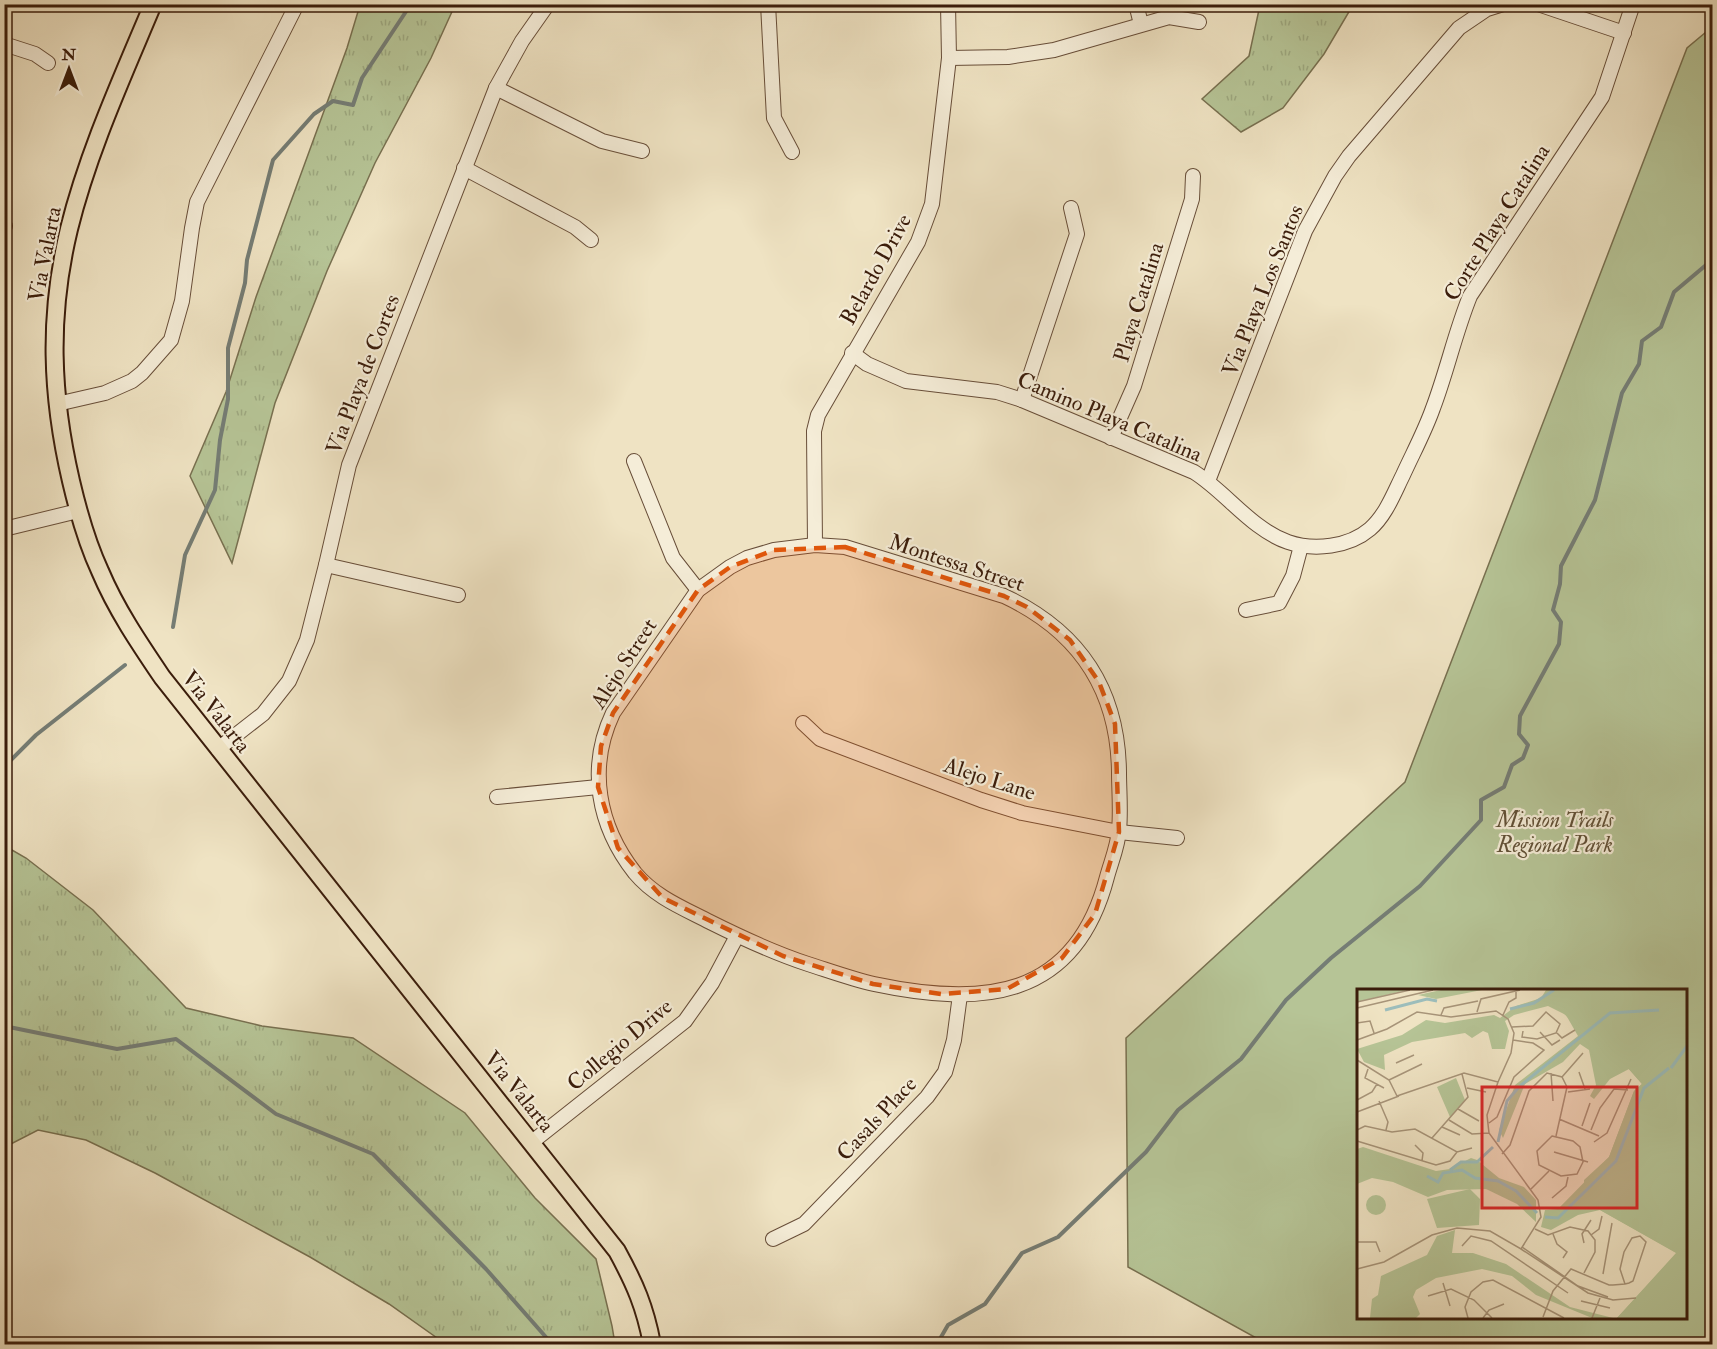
<svg xmlns="http://www.w3.org/2000/svg" width="1717" height="1349" viewBox="0 0 1717 1349" font-family="'IM FELL Double Pica',serif">
<style>
.grass{fill:url(#grass-tufts);stroke:#787050;stroke-width:1.5}
.park{fill:#b6c496;stroke:#787050;stroke-width:1.5;fill-rule:evenodd}
.lines{fill:none;stroke-linecap:round;stroke-linejoin:round}
.stream{stroke:#757d75;stroke-width:4}
.minor-casing{stroke:#684e39;stroke-width:16}
.major-casing{stroke:#3b1d0b;stroke-width:20}
.minor{stroke:#f5edd8;stroke-width:14}
.major{stroke:#efe3c3;stroke-width:16}
.marked{fill:#df560c;fill-opacity:0.2;stroke:#df560c;stroke-width:4.5;stroke-dasharray:12 8;stroke-linejoin:round}
.labels{text-anchor:middle;stroke-width:4.5;stroke-linejoin:round;paint-order:stroke}
.street-label{font-size:22px;fill:#3b1d0b;stroke:#f5edd8}
.park-label{font-size:22px;font-style:italic;fill:#604f35;stroke:#f5edd8}
.inset-river{fill:none;stroke:#9cbdbb;stroke-width:3}
.inset-road{fill:none;stroke:#a79479;stroke-width:1.5}
.view{fill:#d62828;fill-opacity:0.15;stroke:#d62828;stroke-width:3}
.inset-edge{fill:none;stroke:#3b1d0b;stroke-width:3}
</style>
<defs>
<pattern id="grass-tufts" width="24" height="20" patternUnits="userSpaceOnUse" patternTransform="scale(1.5)"><rect width="24" height="20" fill="#b6c496"/><path d="M3 7l-1-3M5 7V3M7 7l1-3M15 17l-1-3M17 17v-4M19 17l1-3" fill="none" stroke="#9da880"/></pattern>
</defs>
<rect width="100%" height="100%" fill="#efe3c3"/>
<filter id="stains"><feTurbulence type="fractalNoise" baseFrequency=".00333" numOctaves="4"/><feColorMatrix values="0 0 0 0 .2 0 0 0 0 .09 0 0 0 0 .02 0 0 0 .5 -.17"/></filter>
<radialGradient id="worn" r=".72"><stop offset=".6" stop-color="#630" stop-opacity="0"/><stop offset="1" stop-color="#630" stop-opacity=".3"/></radialGradient>
<!-- grass -->
<g class="grass">
<path d="M360,5H455L431,58L375,163L327,271L275,403L232,563L190,476L226,392L256,297L347,48Z"/>
<path d="M1260,5H1353L1324,54L1283,108L1241,132L1202,99L1249,56Z"/>
<path d="M5,846L26,858L93,910L186,1008L262,1026L353,1038L465,1113L535,1198L596,1259L612,1326L615,1344H440L437,1338L389,1304L310,1257L155,1173L86,1140L38,1130L5,1147Z"/>
</g>
<!-- park -->
<path class="park" d="M1712,27V1344H1267L1128,1267L1126,1038L1405,782L1687,48ZM1358,990H1686V1318H1358Z"/>
<g class="lines">
<!-- stream -->
<g class="stream">
<path d="M173,627L185,555L215,490L220,440L228,399V348L245,283L247,260L273,160L314,114L333,101L353,105L362,78L411,4"/>
<path d="M4,767L36,735L125,665"/>
<path d="M4,1026L117,1049L176,1039L276,1114L373,1154L486,1269L552,1344"/>
<path d="M937,1344L948,1325L985,1304L1022,1253L1058,1237L1146,1152L1178,1110L1241,1059L1286,1000L1331,958L1420,886L1481,820V800L1504,787L1512,765L1523,758L1528,745L1519,734L1520,716L1559,644L1561,622L1553,610L1560,584L1561,566L1595,500L1622,393L1639,364L1642,341L1661,327L1674,292L1712,260"/>
</g>
<!-- minor casing -->
<g class="minor-casing">
<g id="minor">
<path d="M768,4L774,118L792,152"/>
<path d="M1136,4L1141,24"/>
<path d="M1538,4L1624,33"/>
<path d="M4,44L35,54L48,63"/>
<path d="M949,58L1008,57L1054,50L1169,17L1199,22"/>
<path d="M496,88L602,141L642,151"/>
<path d="M464,168L575,227L591,240"/>
<path d="M4,226H5"/>
<path d="M852,353L867,364L906,381L997,392L1022,400L1194,472C1226,492 1251,529 1288,542C1314,551 1349,547 1370,529C1386,515 1394,493 1403,475C1413,453 1425,431 1433,408C1447,371 1455,333 1470,296L1602,97L1633,4"/>
<path d="M1022,400L1077,234L1071,208"/>
<path d="M57,404L105,393L132,381L142,373L171,340L182,301L192,228L197,202L297,4"/>
<path d="M1111,438L1134,386L1192,199L1193,176"/>
<path d="M634,461L673,558L698,590"/>
<path d="M1208,481L1305,231L1335,176L1349,156L1459,28L1487,9L1503,4"/>
<path d="M4,529L78,511"/>
<path d="M815,545L845,547L1004,596C1079,631 1118,689 1119,772C1119,791 1121,811 1119,830C1118,846 1111,862 1107,877C1075,1000 982,1007 874,984C852,979 830,971 808,964C774,953 742,938 710,922C683,908 655,897 635,873C598,826 587,768 613,713L698,590L730,567L747,558L774,550Z"/>
<path d="M815,545L814,431L818,415L918,242L932,204L949,58L948,4"/>
<path d="M326,565L458,595"/>
<path d="M1246,610L1279,603L1293,576L1301,546"/>
<path d="M803,723L820,739L981,800L1022,813L1119,832L1177,838"/>
<path d="M218,749L263,714L289,681L307,640L326,565L349,465L496,88L522,41L548,4"/>
<path d="M497,797L598,787"/>
<path d="M532,1142L685,1021L712,983L737,936"/>
<path d="M773,1239L804,1224L927,1097L945,1072L954,1040L960,995"/>
</g>
</g>
<!-- major casing -->
<g class="major-casing">
<path id="major" d="M153,4C122,78 88,152 69,229C48,316 51,395 71,481C78,511 87,543 100,571C116,609 139,643 162,677L617,1251C635,1284 645,1307 652,1344"/>
</g>
<!-- minor -->
<use href="#minor" class="minor"/>
<!-- major -->
<use href="#major" class="major"/>
</g>
<!-- marked area -->
<path class="marked" d="M845,547L1004,596L1027,607L1070,640L1099,682L1115,724L1119,832L1095,914L1062,958L1007,989L941,994L873,984L783,956L663,898L618,848L598,787L601,746L613,713L698,590L730,567L774,550Z"/>
<g class="labels">
<!-- street labels -->
<g class="street-label">
<text transform="translate(1496 222) rotate(-58)" y="8">Corte Playa Catalina</text>
<text transform="translate(44 254) rotate(-79)" y="8">Via Valarta</text>
<text transform="translate(875 269) rotate(-61)" y="8">Belardo Drive</text>
<text transform="translate(1262 290) rotate(-68)" y="8">Via Playa Los Santos</text>
<text transform="translate(1138 302) rotate(-73)" y="8">Playa Catalina</text>
<text transform="translate(362 374) rotate(-69)" y="8">Via Playa de Cortes</text>
<text transform="translate(1110 416) rotate(23)" y="8">Camino Playa Catalina</text>
<text transform="translate(957 562) rotate(18)" y="8">Montessa Street</text>
<text transform="translate(623 663) rotate(-57)" y="8">Alejo Street</text>
<text transform="translate(217 711) rotate(52)" y="8">Via Valarta</text>
<text transform="translate(990 778) rotate(18)" y="8">Alejo Lane</text>
<text transform="translate(619 1044) rotate(-40)" y="8">Collegio Drive</text>
<text transform="translate(520 1091) rotate(51)" y="8">Via Valarta</text>
<text transform="translate(876 1118) rotate(-47)" y="8">Casals Place</text>
</g>
<!-- park labels -->
<g class="park-label">
<text x="1555" y="827">Mission Trails<tspan x="1555" dy="25">Regional Park</tspan></text>
</g>
</g>
<!-- overview -->
<g transform="translate(1357 989)">
<rect width="330" height="330" fill="#efe3c3"/>
<path d="M0,1H50L0,13ZM84,1H125L79,10L61,6ZM189,1H330V329H260L319,264L243,221L221,226L194,241L184,238L188,221L201,220L252,168L277,102L285,95L272,80L253,90L237,110L233,107L239,96L232,61L223,55L206,73L168,95L146,149L142,141L158,96L221,47L209,26L191,17L157,26L148,32L152,42L148,60H135L131,44L126,42L115,49L108,44L55,53L27,66L28,81L7,73L0,60L45,46L69,31L88,34L137,26L143,29L159,17L184,9ZM6,158L79,182L93,180L114,169L120,171L142,189L167,198L179,211V233L160,215L129,200L90,201L71,208L36,193L15,189L0,195V160ZM98,241L95,264H116L149,275L213,318L256,329H235L179,306L155,287L125,280L79,289L59,301L56,308L63,325L59,329H13L15,310L21,306L24,287L70,266L80,247Z" fill="#b6c496"/>
<path d="M189,1H330V329H260L320,264L227,212V191L252,168L277,102L285,95L253,59L216,34L188,5ZM99,89L108,111L93,128L80,98ZM113,200L123,210L122,236L80,239L70,210ZM9 216a10 10 0 1 1 20 0a10 10 0 1 1-20 0Z" fill="#b6c496"/>
<path class="inset-river" d="M153,20L177,14L197,1M28,21L70,10L80,12M314,79L330,57M163,97L253,24L302,21M141,153L150,112L162,98M93,181L104,173H120L136,158M70,187L81,193L86,184L105,181L118,189L141,192L159,202L180,224M188,228L201,229L259,172L287,99L312,79"/>
<path class="inset-road" d="M0,13L53,1M0,19L76,1M120,23L124,10L163,1M84,26L87,19L121,12M146,26L152,13L159,9V2M0,34L13,32L17,44M155,38L176,37L189,23L203,35L199,44L180,50L165,48L166,42M183,43L195,56L203,51M200,44L205,49L218,41M0,51L30,40L60,23L94,28L139,22L151,30L157,44L154,64L141,93M0,71L32,91L40,107M39,74L57,66M11,80L8,89L27,99M222,83L228,100M194,84L196,112M205,88L226,64M32,91L65,75M110,99L129,103M211,103L233,100M0,111L15,103L20,95M22,112L31,133L29,141M101,120L122,132M0,123L42,107M202,130L242,147M92,131L115,145L132,144M132,134L140,128L157,88L187,61L176,54L156,51M225,137L233,114M85,138L103,146M0,141L8,137L35,143L58,140L100,163L115,159M234,141L243,119L257,100L271,101M195,147L216,152L223,158L226,173L220,185L204,187L182,176L180,162ZM75,149L111,108L105,85M0,152L79,176L93,172L100,163M237,153L250,144L274,90M58,156L66,164L65,172M197,163L231,173M145,165L153,156L172,102L190,84L205,88L210,98L199,147M174,200L192,182M195,209L209,197L211,188M178,240L191,246L213,238L231,242L238,251V263L227,284M196,245L200,255L210,263L206,269M234,246L242,240L245,227M0,253H19L23,263M227,254L225,245L234,231M105,257L114,247L134,252L211,304M165,258L221,297L251,308M164,260L231,304L256,311L279,309M0,280L27,273L75,246L100,239L133,242L164,260L184,228L181,211L132,144L130,126L141,93L107,84L40,107M246,285L255,234M86,294L93,317M71,307L94,300L117,311L135,329M224,312L253,319M186,328L196,302L214,280L252,296H256L268,295L272,294L276,292L289,253L283,247L275,249L267,263L263,280L268,295M111,329L108,318L114,303L126,293L136,291L207,329M126,329L132,321L147,315M235,329L243,309"/>
<path class="view" d="M125,98H280V219H125Z"/>
<rect width="330" height="330" class="inset-edge"/>
</g>
<!-- margin -->
<rect width="1717" height="1349" fill="none" stroke="#efe3c3" stroke-width="24"/>
<rect x="6" y="6" width="1705" height="1337" fill="none" stroke="#3b1d0b" stroke-width="3"/>
<rect x="12" y="12" width="1693" height="1325" fill="none" stroke="#3b1d0b" stroke-width="1.5"/>
<!-- north arrow -->
<g transform="translate(69 69)" stroke="#f5edd8" stroke-width="4.5" paint-order="stroke">
<path d="M0-4.5L10 22L0 15L-10 22Z" fill="#3b1d0b"/>
<text y="-9" font-size="16" font-weight="bold" text-anchor="middle" fill="#3b1d0b">N</text>
</g>
<rect width="100%" height="100%" filter="url(#stains)"/>
<rect width="100%" height="100%" fill="url(#worn)"/>
</svg>
